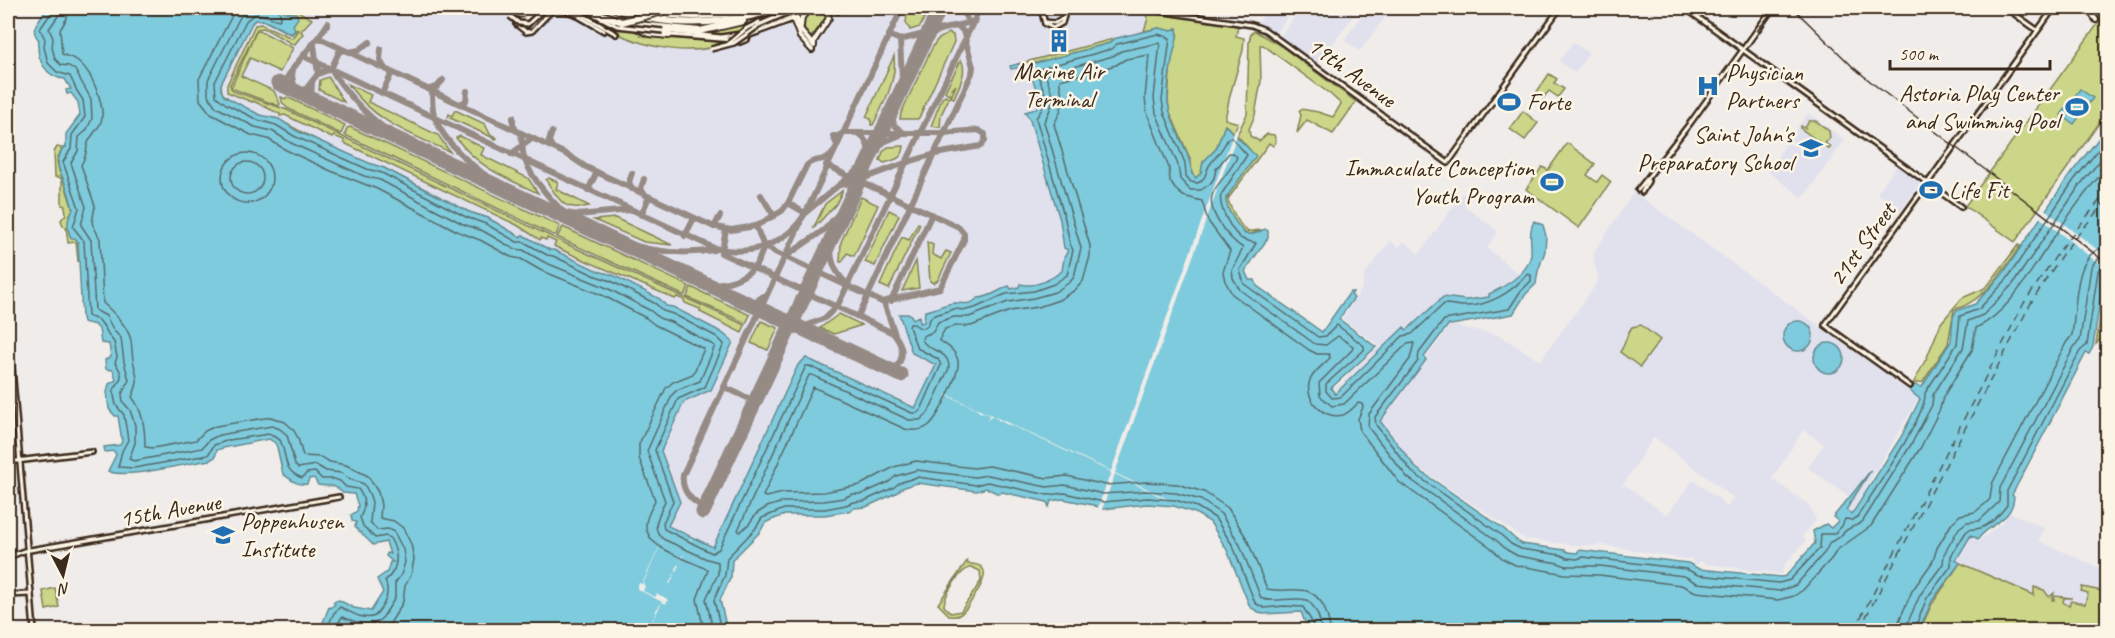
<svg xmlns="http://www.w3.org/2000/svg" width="2115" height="638" viewBox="0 0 2115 638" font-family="Caveat,sans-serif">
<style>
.built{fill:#e1e1ee;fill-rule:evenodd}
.green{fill:#cbd689;stroke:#838054;stroke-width:1.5;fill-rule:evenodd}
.water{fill:#7ecbdd;stroke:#638b91;stroke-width:1.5}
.pier{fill:#f0ece9}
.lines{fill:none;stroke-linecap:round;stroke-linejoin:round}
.shore{stroke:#566a6a;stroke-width:1.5}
.ferry{stroke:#4f5a57;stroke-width:1.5;stroke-dasharray:8 6;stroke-linecap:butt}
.taxiway{stroke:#968b84;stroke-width:6}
.runway{stroke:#968b84;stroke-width:15}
.tertiary-tunnel{stroke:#ccc5c0;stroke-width:3;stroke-dasharray:3 1.5;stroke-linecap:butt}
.tertiary-casing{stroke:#3b2a1e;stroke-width:8}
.secondary-casing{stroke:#3b2a1e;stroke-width:8}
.motorway-casing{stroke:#3b2a1e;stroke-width:10}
.tertiary{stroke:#fcf5e5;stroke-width:3}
.secondary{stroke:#fcf5e5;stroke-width:4}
.motorway{stroke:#fcf5e5;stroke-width:6}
.rail{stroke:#3b2a1e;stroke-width:1.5}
.tertiary-bridge-casing{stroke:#3b2a1e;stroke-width:8;stroke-linecap:butt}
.motorway-bridge-casing{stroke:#3b2a1e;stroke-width:10;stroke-linecap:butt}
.tertiary-bridge{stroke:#fcf5e5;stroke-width:3}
.motorway-bridge{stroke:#fcf5e5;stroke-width:6}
.labels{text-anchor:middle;stroke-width:5;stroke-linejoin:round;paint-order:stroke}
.poi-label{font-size:24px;fill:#3b2a1e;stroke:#fcf5e5;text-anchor:start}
.street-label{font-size:24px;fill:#3b2a1e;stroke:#fcf5e5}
</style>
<rect width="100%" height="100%" fill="#f0ece9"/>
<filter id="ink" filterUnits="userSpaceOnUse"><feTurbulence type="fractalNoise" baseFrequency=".0167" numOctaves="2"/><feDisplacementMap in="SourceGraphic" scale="12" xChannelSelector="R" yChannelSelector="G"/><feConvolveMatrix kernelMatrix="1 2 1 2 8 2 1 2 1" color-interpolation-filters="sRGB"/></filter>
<g filter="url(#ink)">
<!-- built -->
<g class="built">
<path d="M284,8H606L641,19L686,25L730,22L785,8H1148L1152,29L1113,39L1110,43L1011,69L1023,70L1031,76L1040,98L1036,109L1025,112L1030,120L1060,220L1064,248L1068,250L1064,258L1062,271L1051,279L1032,285L1010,289L1006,287L997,293L984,298H978L973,302L965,304L954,303L925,311L924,322L920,323L916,319L903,315L936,365L915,408L798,365L713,547L668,526L680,502L661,451L684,402L709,392L733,342L721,332L673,307L665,306L660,299L613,275L598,271L554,250H550L523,235L520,237L488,218L469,212L384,168L369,163L297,131L279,119L261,115L224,96L221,90V85L252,24L255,20H263L292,34Z"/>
<path d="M1269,8H1294L1276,33L1257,24Z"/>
<path d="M1301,8H1359L1318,64L1280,37Z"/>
<path d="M1367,8H1380L1388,13L1360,51L1344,40Z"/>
<path d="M1573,42L1589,53L1575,73L1559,61Z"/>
<path d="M1808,113L1845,140L1803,198L1767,171Z"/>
<path d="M1897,165L1921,183L1901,210L1877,193Z"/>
<path d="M1634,192L1919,398L1851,513L1847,510L1853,499L1808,468L1824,444L1803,430L1772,479L1809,505L1816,520L1802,536L1806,541L1784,565L1782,574L1707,564L1700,561L1697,565L1691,561L1692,558L1684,559L1602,545L1582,546L1525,539L1417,467L1380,421L1450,325L1499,335L1540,361L1597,283L1598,278L1594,260V252ZM1654,437L1734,498L1727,507L1722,504V501L1693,480L1667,515L1625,485L1621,488Z"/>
<path d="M1463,193L1471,199L1465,207L1498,231L1487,248L1519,274L1515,280L1489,297L1466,300L1443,297L1407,330L1404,328L1352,378L1340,387L1339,390H1335L1336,386L1341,384L1348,375L1379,346L1342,319L1362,288L1365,274L1390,241L1399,247L1404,241L1419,254Z"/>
<path d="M2009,512L2044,528L2039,541L2107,571V597L2078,614L1956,560L1971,534L1980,540L2003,522Z"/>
</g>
<!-- green -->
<g class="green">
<path d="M253,8H296L301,13L312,19L301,31L303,34L294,45L264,28L257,29L230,85L233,91L287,110L573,247L745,325L742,333L700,312V309L685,303L684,300L677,297L675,299C635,280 594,266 554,246L556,242L547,238L546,240L541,238L540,240L517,225L344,143V140L334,136L332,138L285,115L280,116V114L253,101L252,102L227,92V85L255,25L261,24L292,38L298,30L297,29L292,34H290L263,20H255L251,24L221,84L222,93C229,101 256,114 266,117C271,118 275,117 280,120C309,136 352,160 384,168L469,212L488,218L520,237L523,235L530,253L218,103L228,19Z"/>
<path d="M819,8H823L826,11V19L812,36H809L801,21L802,17Z"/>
<path d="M908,8H929L920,27L910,30L906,22Z"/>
<path d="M1144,8H1148L1151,12L1238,26L1236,36L1244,38L1243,50L1230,95L1225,119L1238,123L1234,132L1225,125L1216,149L1203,162L1201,173L1196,178L1192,174L1191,161L1169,110L1168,99L1171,62L1178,33L1176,28L1171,31L1159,28L1144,31L1148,18Z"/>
<path d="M2092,8H2107V112L2015,242L1965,206L2100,21Z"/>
<path d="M773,15C754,35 726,35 701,33L744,23L745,25L757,19Z"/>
<path d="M612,18L639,30L640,36L652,35L729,42C693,58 646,48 612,31L608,24Z"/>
<path d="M259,30L293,48L280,72L250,58L241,76L274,91L280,104L279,106L231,88L256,32Z"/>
<path d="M1255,31L1281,46L1356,102L1333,134L1307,120L1297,133L1301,115L1299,111L1301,109L1318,112L1333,117L1341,104L1330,94L1263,45H1260L1261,81L1255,115L1249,129L1250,136L1259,141L1267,134L1274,135L1276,142L1273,146L1269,143L1228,199C1229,206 1241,228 1247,231C1251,232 1258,230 1262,230L1248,235C1238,229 1228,213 1225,202L1250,150L1237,135L1247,114L1249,42L1251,33Z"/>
<path d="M949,33L953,35L954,42L920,116L918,119H900L901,113L932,48L937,40Z"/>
<path d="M1113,39L1110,43L1021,67L1018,64Z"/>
<path d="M894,56C897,81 884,103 873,125H871V119L866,117Z"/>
<path d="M961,60C968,71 959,86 954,98L951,97L956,85L950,92V96L945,91Z"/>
<path d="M1549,74L1557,79L1554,83L1564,89L1558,97L1549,91L1543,98L1536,93Z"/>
<path d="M328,77L329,78L344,102L319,90L320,80Z"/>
<path d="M348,84L371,95L368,102L438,135L450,152C409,133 375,122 348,84Z"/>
<path d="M945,96L949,98L941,115L940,127L931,126L942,98Z"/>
<path d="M281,97L286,99L287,97L345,125L341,134L287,108L282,102Z"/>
<path d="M455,110L485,124L490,134L497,138L496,139L448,117L449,114L452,116Z"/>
<path d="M1523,111L1538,123L1525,140L1510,129Z"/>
<path d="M1809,121H1816L1829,131L1830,138L1825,143L1831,147L1829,149L1800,128L1801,126L1805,128Z"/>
<path d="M350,127L560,226L556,235H553L345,135L347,128Z"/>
<path d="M460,136L484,148L481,155L528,178L538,193C504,177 480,169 456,138Z"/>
<path d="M1567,143L1595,164L1587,175L1597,182L1602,175L1611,182L1579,228L1526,189L1542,167L1548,170Z"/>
<path d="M904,146C903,159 895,160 884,163L880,160L883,152L888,147Z"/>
<path d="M57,147L62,148L57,160L59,171L65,184L73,210L69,216L78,242L80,260L78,261L76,242L68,243L66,227L63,226L61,220L66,214L65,206L62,205V180L59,177H55L54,152Z"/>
<path d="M549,178L558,182L556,189L589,206C562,211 560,201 546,180Z"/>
<path d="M843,190L836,204L813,229L825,204Z"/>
<path d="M861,197L878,205L854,256L847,253L842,262H840L841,242Z"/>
<path d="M889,210L899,215L875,266L865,262Z"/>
<path d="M615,218L672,245L644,242L594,220Z"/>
<path d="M918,223L920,224L889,289L880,285L902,237L909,240Z"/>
<path d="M563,227L689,286L685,295H683L557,237Z"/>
<path d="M927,242L933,245L932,254L941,259L946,251L951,253L938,280L933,283L930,281Z"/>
<path d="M2018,245L2020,246C2002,273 1985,300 1954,310L1948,344L1923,382L1913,384L1927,357L1941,323L1962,298L1983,289L1989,284Z"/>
<path d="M916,261L919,288L902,291Z"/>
<path d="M2107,272V286L2103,317L2105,318L2101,332L2104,335L2096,344Z"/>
<path d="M691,287L750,315L746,323L687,297Z"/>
<path d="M839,314L862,325L834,334L820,328Z"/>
<path d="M761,321L778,328L768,350L751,343Z"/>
<path d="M1641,325L1660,340L1640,367L1620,352C1627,342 1625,336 1632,327Z"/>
<path d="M967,561L968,564C997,563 980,588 972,600C969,605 965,612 959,615C955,617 954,616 950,616L938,604ZM971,567L980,571L981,581L961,611L951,613L944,606C944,595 960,570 971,567Z"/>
<path d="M1960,563L2034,595V587L2044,590L2049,597L2054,593L2052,600H2054L2055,596L2072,598H2064L2063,602L2069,606L2071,601L2085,604L2088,593L2081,591L2082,587L2107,592V630H1920L1932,604Z"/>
<path d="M55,588L59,607L46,610L43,591Z"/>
</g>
<!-- water -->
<g class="water">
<path d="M46,8H284V12L296,13L298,18L293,25L295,29L292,34L263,20H255L252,23L221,84V90L224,96L260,115L279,119L297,131L369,163L384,168L469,212L488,218L520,237L523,235L550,250H554L598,271L613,275L660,299L666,306L673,307L721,332L733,342L711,390L684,402L661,451L680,502L668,526L713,547L798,365L806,358L915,408L936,365L912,353L899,314H910L913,319L919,316L920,323L924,322L925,311C934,310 944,304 954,303C964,303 970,306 978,298C990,298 998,290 1009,286L1011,289L1019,287L1020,284C1035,288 1050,280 1062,271L1064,258L1068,250L1064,248L1060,220L1030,120L1025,112L1036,109L1040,98L1031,76L1017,68L1011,69L1010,66L1018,64L1021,67L1110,43L1113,39L1159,28L1171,31L1177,28C1179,37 1175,46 1173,55C1170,70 1167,88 1168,103C1171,128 1190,149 1192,174L1196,178L1201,173L1203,162L1216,149L1225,125L1256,156L1226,198C1226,211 1237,224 1245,234H1254L1265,229L1268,231V238L1245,271L1249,280H1255L1257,286L1322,332L1350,292H1353L1351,295L1354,298L1339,319L1376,347L1331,388L1335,394L1404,327L1407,330L1443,297L1466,300L1489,297V294C1504,287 1528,274 1531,255C1532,243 1528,232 1534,221L1543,225L1546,236L1545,251L1538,271L1536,284L1525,295L1513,314L1451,325L1449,324L1424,357L1426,360L1380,421L1416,468L1504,529L1515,539L1522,544L1565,550L1568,552L1577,553L1579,550L1688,563L1699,569L1781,577L1786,576L1815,543L1813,531L1826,524L1831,528L1838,521L1833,517C1846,502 1859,486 1871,470L1846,510L1852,514L1901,437L1920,399L1910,391L1914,385L1922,387L1951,341L1953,317L1956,311L1975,304L2002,275L2069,176L2107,128V267L2104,272L2093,347L2089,354L2086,353L2012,495L2014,497C2012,521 1990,523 1978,539L1971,535L1956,560L1960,563L1932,601L1919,630H1308L1301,612L1262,614L1250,607L1227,550L1210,522L1195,513L1174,506L1147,504L1103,509L1093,505L1063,499L1051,501L1049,507L1047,502L1002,492L999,494L986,488L977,491L917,483L902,488L896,493L866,507L854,508L849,511L825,515H785L771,520L765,523L760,532L732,560L731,577L720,600L727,630H320L329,607L330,608L335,604L333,602L339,600L354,608L371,611L383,592L377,579L387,572L390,562H393L386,556L387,553L390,554L386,542L373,545L355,527L356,522L352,521L351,515L357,511L358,505L354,494L343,493C334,483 329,487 318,485L314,478L309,479L307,484C297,486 291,479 283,474L277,447L275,443L269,439L223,448L217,450L215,457L210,460C188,463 125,480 108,471L116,455L114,451L105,452L104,447L120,445L122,441L118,416H115L109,409L107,392L109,384L116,380L113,370L106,369L105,360L111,357L109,344L101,343L99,329L95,325L83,322L82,318L78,242L75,238H71C66,227 67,219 73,209C71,202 69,193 66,186C60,169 54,167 62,149L66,147V134L80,115L78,102L71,93L67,94L66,90L71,89L65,79C46,78 35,58 39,40C27,27 42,20 46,8Z"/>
<path d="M2080,89L2093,98L2074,124L2061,115Z"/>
<circle cx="1798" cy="336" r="15"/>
<circle cx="1829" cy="358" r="15"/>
</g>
<!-- pier -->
<g class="pier">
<path d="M1235,129L1238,132L1115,473L1168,499L1167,500L1115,474L1101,512L1097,510L1111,472L1008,424L1007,425L1000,420L998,421V419L991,416L987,421L989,415L982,412L981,413L973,407L971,409L972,407L964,403L962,404L963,403L955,399L954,400V399L947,395L945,397L946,394L990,415L991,412V415L1111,471Z"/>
<path d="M2043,208L2107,257V270L2038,216Z"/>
<path d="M669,526L643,584L645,586L643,591L655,597L657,594L664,597L670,584L669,583L674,575L673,574H675L677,565H679L683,558L681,556H683L687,549L686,547L687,548L691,540L690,538H692L664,597L668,600L666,604L662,602L648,630V628L653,620L652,619L654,618L656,610L662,602L637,589L639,583L642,584Z"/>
</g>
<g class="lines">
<!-- shore -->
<g class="shore">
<path d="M52,8L51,13L40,29L45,39L44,47L48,63L57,72L70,76L77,91L83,100L85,117L72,135L71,149L63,162L79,208L73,227L84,241L88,316C91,318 95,318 98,320C104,323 107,335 114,342L117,357L115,363C126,377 120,380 113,391L116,405L124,415L128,440L122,451L118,467L134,468L208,455L214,445L229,440L269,434L280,440C288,456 281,470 302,478L307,473L315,472L322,479H334L340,481L346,487L358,489C365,498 366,507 360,517L363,526L375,538L386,536L390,538C399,554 399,569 385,581C391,594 384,605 375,616C363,621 351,612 340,607L334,613L326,630"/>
<path d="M60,8L58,16L49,29L53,38L52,47L55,59L61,65L69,66L75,70L91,99L92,119L86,131L79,137L78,151L71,163L86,207L81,225L91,240L95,310L106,316L114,331L121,338L124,362L129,380L122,394L123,402L130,410L135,425V443L129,459L134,461L202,448L209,440L219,435L272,426L280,429L287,435L295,465L298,468L316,465L326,471L341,473L349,479L364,484L369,493L372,502L370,522L377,530L388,529L394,532L403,549L405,562L401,575L395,583V598L383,617L375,624L365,625L342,617L334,630"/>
<path d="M69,8L67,18L60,30L62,54C67,57 74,57 79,62C92,72 106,107 101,122C98,130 90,136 88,143C85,152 88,154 81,165L95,206L92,223L100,239L103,303C112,311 129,328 131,341C132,347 132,354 133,360C137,378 140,380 132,397C143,411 145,428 145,447L153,448L196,440L205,431L216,426L271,417L285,422L293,429L298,438L303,456L320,457L330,462L346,465L368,476L378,492L381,505L380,518L394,521L403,528L411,544L414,559L411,575L405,586L403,602L391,622L383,630"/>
<path d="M236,8L199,79L200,100L211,114L251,135L268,139L286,150L331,171L377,189L459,232L480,240L511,257L521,259L540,270L604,296L646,318L655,325L704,349L693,374L673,382L666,388L639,444V458L655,500C652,508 647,515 646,523C644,550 690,559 708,570L697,599L704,630"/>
<path d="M250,8L240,17L208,80V95L216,107L255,127L272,131L291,143L364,176L380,180L463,224L483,231L514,249L523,250L544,262L607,288L651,311L659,318L671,322L715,346L700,381L677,390L672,395L647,451L665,501C660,515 649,527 663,539L707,559L718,562V574L706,599L713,630"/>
<path d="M278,8L281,17L279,20C265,17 258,8 246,21L215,82L216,96L226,104L258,120L276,125L294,136L367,169L382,173L466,217L486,224L517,242H524L547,255L553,256L596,276L611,281L656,304L663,311L673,314L717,337L724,344L705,387L678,399L655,450L673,501L663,523L664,529L712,553L719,549L806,366H809L912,413H917L921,410L941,365L938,359L917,348L909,327L910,324H914L920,328C930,329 927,322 932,316L954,309L966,310L975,308L1006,294L1034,291L1054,284L1067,275L1073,250L1070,244L1065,219L1036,118C1053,95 1044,95 1036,70L1111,49L1117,44L1158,34L1170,38L1162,100L1164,112L1185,163L1186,176L1191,182L1198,183C1209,176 1204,171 1211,163C1218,154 1224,148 1228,138H1232L1247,155L1221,195C1218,207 1232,232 1242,239C1247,242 1252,241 1256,243L1240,270L1244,284L1318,337L1326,336L1337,325L1364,346V350L1326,384V391L1332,398L1341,397L1403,336L1412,334L1444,304C1451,304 1457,306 1464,306C1487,307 1513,292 1527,274L1531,275V281L1520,292L1509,309L1444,320L1419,353L1418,361L1375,417L1376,425L1412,472L1500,534L1511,544L1521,549L1561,555L1567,558L1577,559L1583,557L1686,569L1698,575L1779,583L1790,580L1820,548L1821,534H1834L1842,526L1845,519L1853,520L1857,517C1872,494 1928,414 1925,393L1957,344L1960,316L1979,309L2007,279L2074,180L2108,138"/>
<circle cx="247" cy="178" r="25"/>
<circle cx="247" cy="178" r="16"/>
<path d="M721,630L714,600L725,575L727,558L755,529L762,518L784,509H825L846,505L853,502L864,501L893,488L899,483L917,477L976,485L987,482L1048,495L1065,493L1103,502L1147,498L1175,500L1197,507L1215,518L1233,546L1255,603L1264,608L1284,606L1303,607L1312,622L1314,630"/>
<path d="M1321,630C1321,620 1316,607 1307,600C1293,596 1272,604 1261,598L1240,545L1221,514L1201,500L1176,493L1146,491L1103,494L1065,485L1047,487L988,475L975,477L917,470L896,476L889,482L862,494H852L844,498L824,501L783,502L767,507L756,514L749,524L740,532L738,530L809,375H812L909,420H920L928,413L949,368C949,349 929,353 922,340L923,336L933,332L938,322L954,317H969L1008,302L1034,298L1055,292L1070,282L1074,277L1081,248L1044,122C1055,102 1055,98 1046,77L1048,74L1113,56L1121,51L1160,43L1154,98L1156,113L1178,165L1180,179L1190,190H1201L1210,184L1214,178L1216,169L1229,153H1233L1237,157C1232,170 1219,180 1213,193C1205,211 1229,239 1243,248L1232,270L1233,278L1240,290L1315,344L1326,345L1338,336L1353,346L1352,350L1319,383L1320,396L1332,406L1344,404L1407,344L1414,343L1410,359L1369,414L1368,427L1407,477L1496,540L1507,550L1518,556L1558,563L1566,566H1600L1684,576L1697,583L1780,591L1796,585L1825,552L1830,542C1842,539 1841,532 1850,528C1855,525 1859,526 1863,521L1912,443L1932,405L1933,395L1963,348L1968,321L1983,315L2013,284L2080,185L2108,151"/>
<path d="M1330,630C1330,622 1327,615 1324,607C1310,580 1289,594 1267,589L1247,539L1228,508L1204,492L1177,484L1146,482L1105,485L1067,476L1047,478L989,466L974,468L916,461L894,467L860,485L824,492L783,493L766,497L763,496L813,387L905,429C913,431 921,431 928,426C938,419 960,373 958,361C956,350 947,346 939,340L945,329L955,326H971L1010,311L1038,307L1059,300L1075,290L1083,281L1090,256V246L1054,124C1059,115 1064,106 1062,94C1061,88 1059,85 1060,80L1116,65L1126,59L1149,55L1145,98L1147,113L1169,168L1170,181L1175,189L1183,196L1202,201L1208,221L1230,251L1223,272L1225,281L1232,294L1309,350L1317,354H1329L1330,358C1323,365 1314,371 1310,380C1303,398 1323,420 1343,415C1349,413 1353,408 1358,403L1362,404L1363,407L1358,419L1360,431L1399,482L1490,547L1502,558L1515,565L1565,574L1599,575L1681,585L1696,592L1778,600L1794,596L1803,590L1832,558L1837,550L1871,526L1921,447L1940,409L1943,397L1972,350L1976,328C2009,312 2026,278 2046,249C2065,220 2085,192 2108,166"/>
<path d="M1897,630L1899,621L1912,591L1933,561L1937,548L1952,523L1960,515L1975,512L1985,504L1990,499L1992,484L2066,343L2072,335C2077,309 2072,249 2108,247"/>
<path d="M1906,630L1907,624L1920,595L1943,564L1944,554L1959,528L1967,522L1979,521L1999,502L2000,488L2074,347L2080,340L2091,267L2097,259L2108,257"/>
<path d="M1914,630L1927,598L1951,566V556L1966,532L1970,529C1985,531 1999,516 2007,505V491L2080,351L2087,345L2098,271L2102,265L2108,264"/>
</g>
<!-- ferry -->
<g class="ferry">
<path d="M1852,630L1860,619L2024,303L2060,250L2108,190"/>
<path d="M1859,630L2031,303L2063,253L2108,198"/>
</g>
<!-- taxiway -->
<g class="taxiway">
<path d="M961,8L969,23"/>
<path d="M889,35L900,40L975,21"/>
<path d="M319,38L568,155L586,167L712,226L731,230L756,226L782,211L788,203L807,165C815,157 826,163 833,153"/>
<path d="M314,45L318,74L331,69"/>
<path d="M381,49L380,60L384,67"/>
<path d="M921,49L929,38L938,31"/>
<path d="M349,52L359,50L370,42"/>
<path d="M303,56L714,248C751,257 789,244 807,210"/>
<path d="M293,69L292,76L295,90"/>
<path d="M331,69L339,52L344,50"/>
<path d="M332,71C351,101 373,122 403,141"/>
<path d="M283,85C294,62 315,45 328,23"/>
<path d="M430,89L437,87L443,80"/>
<path d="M432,91C432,99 432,107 434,115C443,144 479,172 504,188"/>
<path d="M382,93L392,73"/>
<path d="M302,94L320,71"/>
<path d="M311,98L312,83"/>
<path d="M898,98L902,79L900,40"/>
<path d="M460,104L466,101L467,91"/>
<path d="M891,111L894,125L903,132"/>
<path d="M513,117V124L516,130"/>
<path d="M552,132L549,141L552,147"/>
<path d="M521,133C522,141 522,149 524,157C530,178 557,208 574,221"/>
<path d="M837,145L833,136H838L843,133H944L978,130L985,134V141L981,146L935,154L905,163L865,178L855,188"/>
<path d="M511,154L533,138"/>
<path d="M871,154L884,142L900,135"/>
<path d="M826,165L852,178"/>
<path d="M632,173L629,182L632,189"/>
<path d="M644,179L641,188L644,194"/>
<path d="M840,185L859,181L959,227L964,233V240L940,288L882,302"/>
<path d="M588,190L597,172"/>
<path d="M761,195L774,216"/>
<path d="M788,203L805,213L867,162C871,151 868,138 856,133"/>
<path d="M550,210L577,215L631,210"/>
<path d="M806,212L902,8"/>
<path d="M641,215L649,197"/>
<path d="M756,226L764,247L884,303L895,334"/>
<path d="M714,227L720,216"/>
<path d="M685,236L694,218"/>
<path d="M833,236C828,255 833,271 847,284"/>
<path d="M610,238C645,251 678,256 714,250"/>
<path d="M722,250L726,230"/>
<path d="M721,253L893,333C904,346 906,360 892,370"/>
<path d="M785,257L824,230L848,203"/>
<path d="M704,282C720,287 740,280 753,269C758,264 761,254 764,247"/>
<path d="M800,289H805L810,285"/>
<path d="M741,300L755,301L767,294"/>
<path d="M891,301L932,214"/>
<path d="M858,317L972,73L973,67L963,31L959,27L952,26"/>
<path d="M801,328L825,318L838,305L980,8"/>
<path d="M724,387L750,399L758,395"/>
<path d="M705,508C691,501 681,491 683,475L800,224"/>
</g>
<!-- runway -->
<g class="runway">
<path d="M278,83L901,375"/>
<path d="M703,512L940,8"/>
</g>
<!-- tertiary-tunnel -->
<g class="tertiary-tunnel">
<path d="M607,30L616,36"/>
<path d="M711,52L740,42"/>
</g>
<!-- tertiary casing -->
<g class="tertiary-casing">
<g id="tertiary">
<path d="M570,8L616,34"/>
<path d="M1041,8L1045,24L1053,28L1062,23L1064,16L1062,8"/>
<path d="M1154,8L1159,11L1252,25L1265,30L1448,163L1560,8"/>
<path d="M1685,8L1961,207"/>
<path d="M2006,8L2037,30"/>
<path d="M566,9L604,31"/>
<path d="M609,12L622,18"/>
<path d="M517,20H523L531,13"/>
<path d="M759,22L774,17"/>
<path d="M1045,22L1055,23L1063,18"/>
<path d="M524,23L541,8"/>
<path d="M516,24L526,32L532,31L554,8"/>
<path d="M521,26H531L548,8"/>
<path d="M753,30L792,16"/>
<path d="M663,31L721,37L747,33"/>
<path d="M670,35L733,40"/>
<path d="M739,39L793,19"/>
<path d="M740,42L747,39"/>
<path d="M1638,190L1691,122L1773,8"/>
<path d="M1642,192L1648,181"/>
<path d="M8,320L34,630"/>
<path d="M1910,386L1825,325L2054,8"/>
<path d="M8,462L92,452"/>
<path d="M8,557L24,551L339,497"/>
<path d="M8,595L31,594"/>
</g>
</g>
<!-- secondary casing -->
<g class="secondary-casing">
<g id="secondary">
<path d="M789,8L800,37L812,50"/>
<path d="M793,8L802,32L814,46V41L829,18L826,8"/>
<path d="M2088,8L2096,20"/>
<path d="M838,11L839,8"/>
<path d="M801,26L802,17L809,10"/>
<path d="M8,195L10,224L8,235"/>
</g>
</g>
<!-- motorway casing -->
<g class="motorway-casing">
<g id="motorway">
<path d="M506,8C517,15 524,16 535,8"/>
<path d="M593,8L609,15"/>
<path d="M613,8C667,29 726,25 781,8"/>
<path d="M633,8C674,19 717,18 759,8"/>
<path d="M2101,8L2108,16"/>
<path d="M2107,8L2108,9"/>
<path d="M670,9L697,8"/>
<path d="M621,20L649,33L669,35"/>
<path d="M638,25L700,31L743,21"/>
</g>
</g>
<!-- tertiary -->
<use href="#tertiary" class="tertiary"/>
<!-- secondary -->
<use href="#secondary" class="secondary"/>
<!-- motorway -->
<use href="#motorway" class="motorway"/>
<!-- rail -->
<g class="rail">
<path d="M1793,8L1853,67L1876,86L2108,264"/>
<path d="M1757,31L1775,8"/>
</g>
<!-- tertiary-bridge casing -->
<g class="tertiary-bridge-casing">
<g id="tertiary-bridge">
<path d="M517,8L562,10L579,15"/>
<path d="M595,15L617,26L663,31"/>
<path d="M510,16L519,23L528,24L545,8"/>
<path d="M729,43L747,28L759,22"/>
<path d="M711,49L734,43L761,24L796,9"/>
</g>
</g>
<!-- motorway-bridge casing -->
<g class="motorway-bridge-casing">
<path id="motorway-bridge" d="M583,8L622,22L670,9"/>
</g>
<!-- tertiary-bridge -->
<use href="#tertiary-bridge" class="tertiary-bridge"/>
<!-- motorway-bridge -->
<use href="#motorway-bridge" class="motorway-bridge"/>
</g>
</g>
<!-- icons -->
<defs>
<g id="building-bare" transform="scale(1.8)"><path d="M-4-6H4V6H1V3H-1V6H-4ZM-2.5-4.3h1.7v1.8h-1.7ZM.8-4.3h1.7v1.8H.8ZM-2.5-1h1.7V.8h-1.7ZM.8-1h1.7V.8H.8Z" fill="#1f6fb2" stroke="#fcf5e5" stroke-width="2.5" paint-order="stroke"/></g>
<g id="hospital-bare" transform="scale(1.8)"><path d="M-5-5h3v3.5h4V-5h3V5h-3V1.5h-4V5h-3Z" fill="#1f6fb2" stroke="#fcf5e5" stroke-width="2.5" paint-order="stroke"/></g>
<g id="stadium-bare" transform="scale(1.8)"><path d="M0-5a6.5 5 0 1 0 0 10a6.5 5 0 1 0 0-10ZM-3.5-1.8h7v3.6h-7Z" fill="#1f6fb2" stroke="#fcf5e5" stroke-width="2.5" paint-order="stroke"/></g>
<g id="school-bare" transform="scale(1.8)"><path d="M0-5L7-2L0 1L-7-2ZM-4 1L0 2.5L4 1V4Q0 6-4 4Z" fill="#1f6fb2" stroke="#fcf5e5" stroke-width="2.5" paint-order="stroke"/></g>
</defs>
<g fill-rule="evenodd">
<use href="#building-bare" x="1059" y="41"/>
<use href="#hospital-bare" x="1708" y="86"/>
<use href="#stadium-bare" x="1509" y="102"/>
<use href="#stadium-bare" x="2077" y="107"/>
<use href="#school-bare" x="1811" y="148"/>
<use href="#stadium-bare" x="1552" y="182"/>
<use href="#stadium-bare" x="1931" y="190"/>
<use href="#school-bare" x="223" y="535"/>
</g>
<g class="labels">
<!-- poi labels -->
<g class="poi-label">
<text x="1059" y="79" text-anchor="middle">Marine Air<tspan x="1059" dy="28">Terminal</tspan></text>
<text x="1726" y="80">Physician<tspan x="1726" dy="28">Partners</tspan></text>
<text x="2059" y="101" text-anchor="end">Astoria Play Center<tspan x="2059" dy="28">and Swimming Pool</tspan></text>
<text x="1527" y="110">Forte</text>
<text x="1793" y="142" text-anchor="end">Saint John's<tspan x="1793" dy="28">Preparatory School</tspan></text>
<text x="1534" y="176" text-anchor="end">Immaculate Conception<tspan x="1534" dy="28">Youth Program</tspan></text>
<text x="1949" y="198">Life Fit</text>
<text x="241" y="529">Poppenhusen<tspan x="241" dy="28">Institute</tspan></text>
</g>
<!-- street labels -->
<g class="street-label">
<text transform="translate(1352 72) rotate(36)" y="8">19th Avenue</text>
<text transform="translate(1862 244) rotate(-54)" y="8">21st Street</text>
<text transform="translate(170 510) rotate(-10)" y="8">15th Avenue</text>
</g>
</g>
<!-- margin -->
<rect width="2115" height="638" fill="none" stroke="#fcf5e5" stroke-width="30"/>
<rect x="15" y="15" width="2085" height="608" fill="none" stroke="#3b2a1e" stroke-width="2" filter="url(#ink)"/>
<!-- north arrow -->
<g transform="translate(63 575) rotate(173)" stroke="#fcf5e5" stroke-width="4.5" paint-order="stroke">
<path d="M0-4.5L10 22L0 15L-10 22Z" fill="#3b2a1e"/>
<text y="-9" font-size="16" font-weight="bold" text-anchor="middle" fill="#3b2a1e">N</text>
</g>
<!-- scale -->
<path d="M1890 60v9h160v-9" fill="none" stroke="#3b2a1e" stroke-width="3"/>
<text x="1899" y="60" font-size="18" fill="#3b2a1e" stroke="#fcf5e5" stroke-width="4.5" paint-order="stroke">500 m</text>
</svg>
